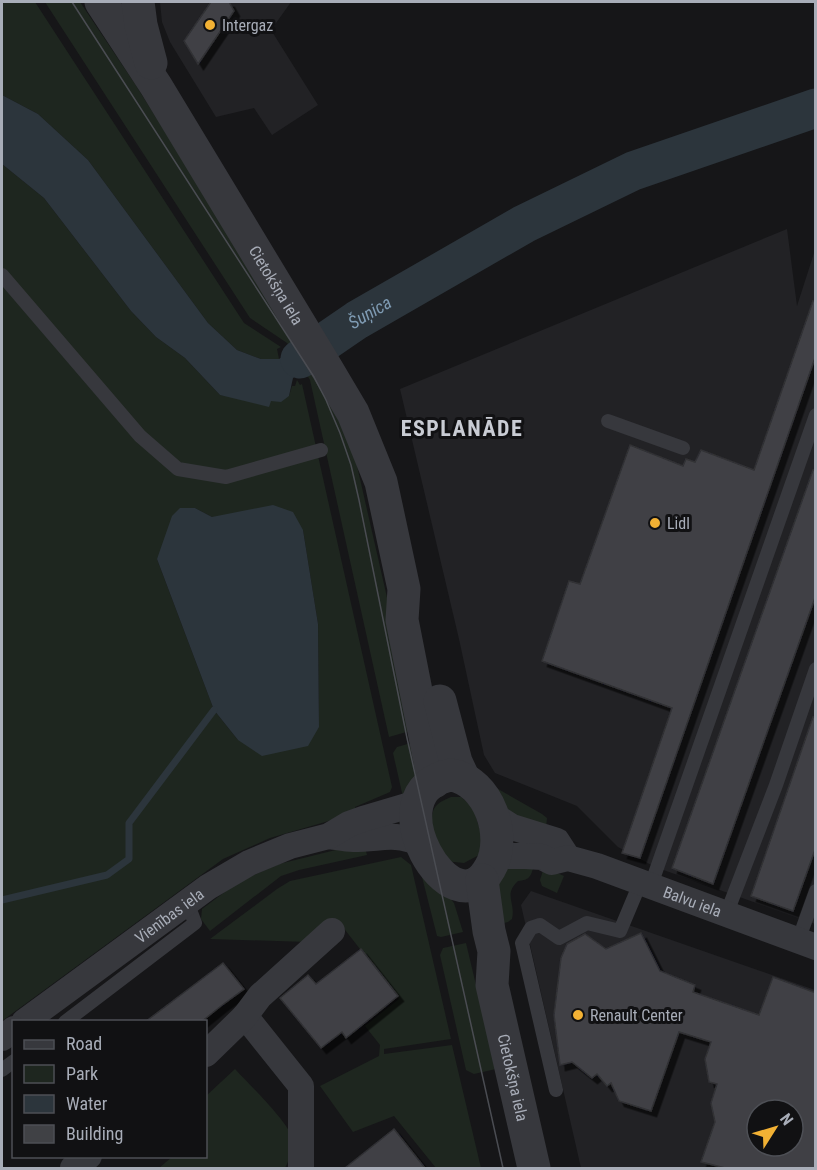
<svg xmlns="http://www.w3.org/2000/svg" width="817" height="1170" viewBox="0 0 817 1170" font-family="'Roboto Condensed',sans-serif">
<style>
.built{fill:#222225;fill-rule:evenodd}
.green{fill:#1e261f;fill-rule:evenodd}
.water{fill:#2c353c}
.pier{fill:#161618}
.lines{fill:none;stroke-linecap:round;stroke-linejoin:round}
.stream{stroke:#2c353c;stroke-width:7}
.river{stroke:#2c353c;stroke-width:39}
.building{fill:#404145;stroke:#303034;stroke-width:1.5;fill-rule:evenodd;filter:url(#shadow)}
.service{stroke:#37383d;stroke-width:14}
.minor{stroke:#37383d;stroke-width:26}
.tertiary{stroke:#37383d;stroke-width:33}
.tram{stroke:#4a4c52;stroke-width:1.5}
.poi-dot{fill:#f2b134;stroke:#111113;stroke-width:2}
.labels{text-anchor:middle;stroke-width:6;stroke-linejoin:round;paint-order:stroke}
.poi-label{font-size:16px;fill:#a8adb8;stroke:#111113;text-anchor:start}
.street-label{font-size:16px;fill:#a8adb8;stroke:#111113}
.water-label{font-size:18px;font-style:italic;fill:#7f9bb3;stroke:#111113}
.district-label{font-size:22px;font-weight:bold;letter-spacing:1.5px;fill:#c9ccd4;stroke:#111113}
</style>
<defs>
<filter id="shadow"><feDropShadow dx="5.5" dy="5.5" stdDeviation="0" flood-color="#0009"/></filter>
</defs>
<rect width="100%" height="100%" fill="#161618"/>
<!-- built -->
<g class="built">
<path d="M160,2H291L271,30L318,105L272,135L254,108L216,117L170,42L162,22Z"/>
<path d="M787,229L797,306L815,250V924L655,867L618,847L577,806L495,773L484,755L459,639L400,389Z"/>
<path d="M531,891L815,990V1168H581L521,905ZM757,1110H793V1146H757Z"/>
</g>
<!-- green -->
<g class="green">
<path d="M2,2H35L244,323L281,347L277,349L279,359H261L237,350L208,323L88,160L38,114L2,95Z"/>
<path d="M45,2H80L135,84L318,375L355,457L417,729L389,737L310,380L287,343L250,318Z"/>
<path d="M2,164L44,198L131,311L156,337L185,358L220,395L270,401L289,396L292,386H295L297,380L300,385L302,384L392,787L390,792L355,807L356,813L270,838L223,859L2,1021ZM195,508L212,517L303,530L318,624L319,727L238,740L214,710L157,559Z"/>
<path d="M418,741L425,773L403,797L393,753L397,747Z"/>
<path d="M484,781L542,814L547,818L546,829L514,821Z"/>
<path d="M451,797H461L473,807L483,840L479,855L464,863L444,861C440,847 423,816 438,804C441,801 447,799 451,797Z"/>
<path d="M364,843L367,855L299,870L281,876L210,931L201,919L202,909L238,882L279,864Z"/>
<path d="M401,857L411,865L451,1039L384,1049V1054L452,1045L481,1168H436L394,1116L353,1132L320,1086L379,1056L380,1045L365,1026L399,999L342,926L308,942L210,939L277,889L290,881Z"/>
<path d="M418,861L454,903L463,932L441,937L437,936Z"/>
<path d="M534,865C531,876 530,880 518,881C503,895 516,902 512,919L508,922L496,925L495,878L509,866Z"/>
<path d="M544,867L564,876L557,893L542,886L540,880Z"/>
<path d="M466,943L496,1069L474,1074L466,1070L440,955L443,948Z"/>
<path d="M235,1069C246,1081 289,1123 291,1136C293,1146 290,1160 285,1168H159L172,1157L206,1156V1096Z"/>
</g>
<!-- water -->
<g class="water">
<path d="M2,95L38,114L88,160L208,323L237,350L261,359H279L337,322L349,340L293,378L289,396L281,402L271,401L269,407L220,395L185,358L156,337L131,311L44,198L2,164Z"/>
<path d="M273,505L293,512L303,530L318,624L319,727L308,746L262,756L238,740L214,710L157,559L172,516L180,508H195L212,517Z"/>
</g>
<!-- pier -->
<path class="pier" d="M328,324L343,348L297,379L281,355Z"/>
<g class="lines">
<!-- stream -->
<path class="stream" d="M2,900L107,875L129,859V823L214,710"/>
<!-- river -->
<path class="river" id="s1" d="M300,359L357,320L524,224L633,171L816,108"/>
</g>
<!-- building -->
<g class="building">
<path d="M211,2H229L234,11L198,64L184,41Z"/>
<path d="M813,301L816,302V355L640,858L622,853L672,708L542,661L569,581L580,584L630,445L683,466L686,459L695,462L701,450L754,470Z"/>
<path d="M813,470H816V595L713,884L672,868Z"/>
<path d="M813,717H816V847L793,911L751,896Z"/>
<path d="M641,933L660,971L695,985L693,992L759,1015L773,977L816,993V1168H725L701,1162L715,1122L711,1103L717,1084L709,1082L705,1059L711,1042L679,1032L651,1111L619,1101L611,1083L607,1086L597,1074L592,1078L572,1062L560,1065L554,1015L561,958L567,944L585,934L606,949ZM757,1110H793V1146H757Z"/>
<path d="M361,949L398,996L346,1038L342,1032L321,1048L280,998L308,975L316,984Z"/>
<path d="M223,963L244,989L221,1006L201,1022H145Z"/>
<path d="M394,1129L425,1168H345Z"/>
</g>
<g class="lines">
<!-- service -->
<g class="service">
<path d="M2,275L140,436L178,469L226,477L321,450"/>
<path d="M608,421L683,448"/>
<path d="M651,885L816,415"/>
<path d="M726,915L776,785L816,669"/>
<path d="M798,941L816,891"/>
<path d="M65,1022L195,923L187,902"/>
<path d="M2,1070L14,1061"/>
<path d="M556,1090L522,943L531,928L540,925L559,938L587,923L620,931L641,881"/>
</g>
<!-- minor -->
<g class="minor">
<path d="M493,815L512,827L557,841L568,858"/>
<path d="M329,836C337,837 345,839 353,839C383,839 391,832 421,843"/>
<path id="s2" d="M495,859L506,856H525L542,857L552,862L568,858L597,866L816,947"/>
<path d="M245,1016L301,1086V1168"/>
<path id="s3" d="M24,1022L208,887L249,863L290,846L329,836L349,824L363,819L417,803"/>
<path d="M2,1038L14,1029"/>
<path d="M206,1054L245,1016L260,996L332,931"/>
<path d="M73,1168L89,1156"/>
</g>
<!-- tertiary -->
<g class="tertiary">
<path id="s4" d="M101,2L156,86L327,369L353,413L381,482L404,589L402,620L434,782"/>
<path d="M138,2L141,25L151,63"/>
<path d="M440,701L456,762L463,777"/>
<path d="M451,775C489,781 508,837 490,868C453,936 368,790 451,775Z"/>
<path id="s5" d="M482,880L489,931L494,951L492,985L534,1168"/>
</g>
<!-- tram -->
<path class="tram" d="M72,2L314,377L326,400L340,433L351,465L359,500L407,738L503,1168"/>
</g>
<!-- markers -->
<g class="poi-dot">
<circle cx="210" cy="25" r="6"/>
<circle cx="655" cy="523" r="6"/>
<circle cx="578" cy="1015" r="6"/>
</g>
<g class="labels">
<!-- poi labels -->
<g class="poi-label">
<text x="222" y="31">Intergaz</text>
<text x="667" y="529">Lidl</text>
<text x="590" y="1021">Renault Center</text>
</g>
<!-- street labels -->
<g class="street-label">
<text dy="6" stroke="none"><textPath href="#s4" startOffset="333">Cietokšņa iela</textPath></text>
<text dy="6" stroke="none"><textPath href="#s2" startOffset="207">Balvu iela</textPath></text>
<text dy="6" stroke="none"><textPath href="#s3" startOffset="180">Vienības iela</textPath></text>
<text dy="6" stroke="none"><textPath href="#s5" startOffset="201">Cietokšņa iela</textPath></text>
</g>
<!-- water labels -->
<g class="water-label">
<text dy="6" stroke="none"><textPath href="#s1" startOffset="84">Šuņica</textPath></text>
</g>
<!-- district labels -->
<g class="district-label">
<text x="462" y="436">ESPLANĀDE</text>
</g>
</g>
<!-- border -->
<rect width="817" height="1170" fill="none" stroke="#a8adb8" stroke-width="6"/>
<!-- legend -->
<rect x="12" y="1020" width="195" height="138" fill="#111113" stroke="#4d4f55" stroke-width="1.5"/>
<rect x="24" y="1040" width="30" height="9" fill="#37383d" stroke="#4d4f55" stroke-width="1.5"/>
<text x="66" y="1050" font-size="18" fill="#a8adb8">Road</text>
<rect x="24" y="1065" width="30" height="18" fill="#1e261f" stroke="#4d4f55" stroke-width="1.5"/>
<text x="66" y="1080" font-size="18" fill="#a8adb8">Park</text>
<rect x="24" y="1095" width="30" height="18" fill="#2c353c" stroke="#4d4f55" stroke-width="1.5"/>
<text x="66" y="1110" font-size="18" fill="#a8adb8">Water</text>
<rect x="24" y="1125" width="30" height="18" fill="#404145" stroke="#4d4f55" stroke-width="1.5"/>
<text x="66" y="1140" font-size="18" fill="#a8adb8">Building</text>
<!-- north arrow -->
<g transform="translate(775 1128) rotate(53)"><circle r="28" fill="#111113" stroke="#4d4f55" stroke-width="1.5"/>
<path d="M0-4.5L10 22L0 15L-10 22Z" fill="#f2b134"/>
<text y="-9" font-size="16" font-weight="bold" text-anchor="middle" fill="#a8adb8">N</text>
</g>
</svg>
